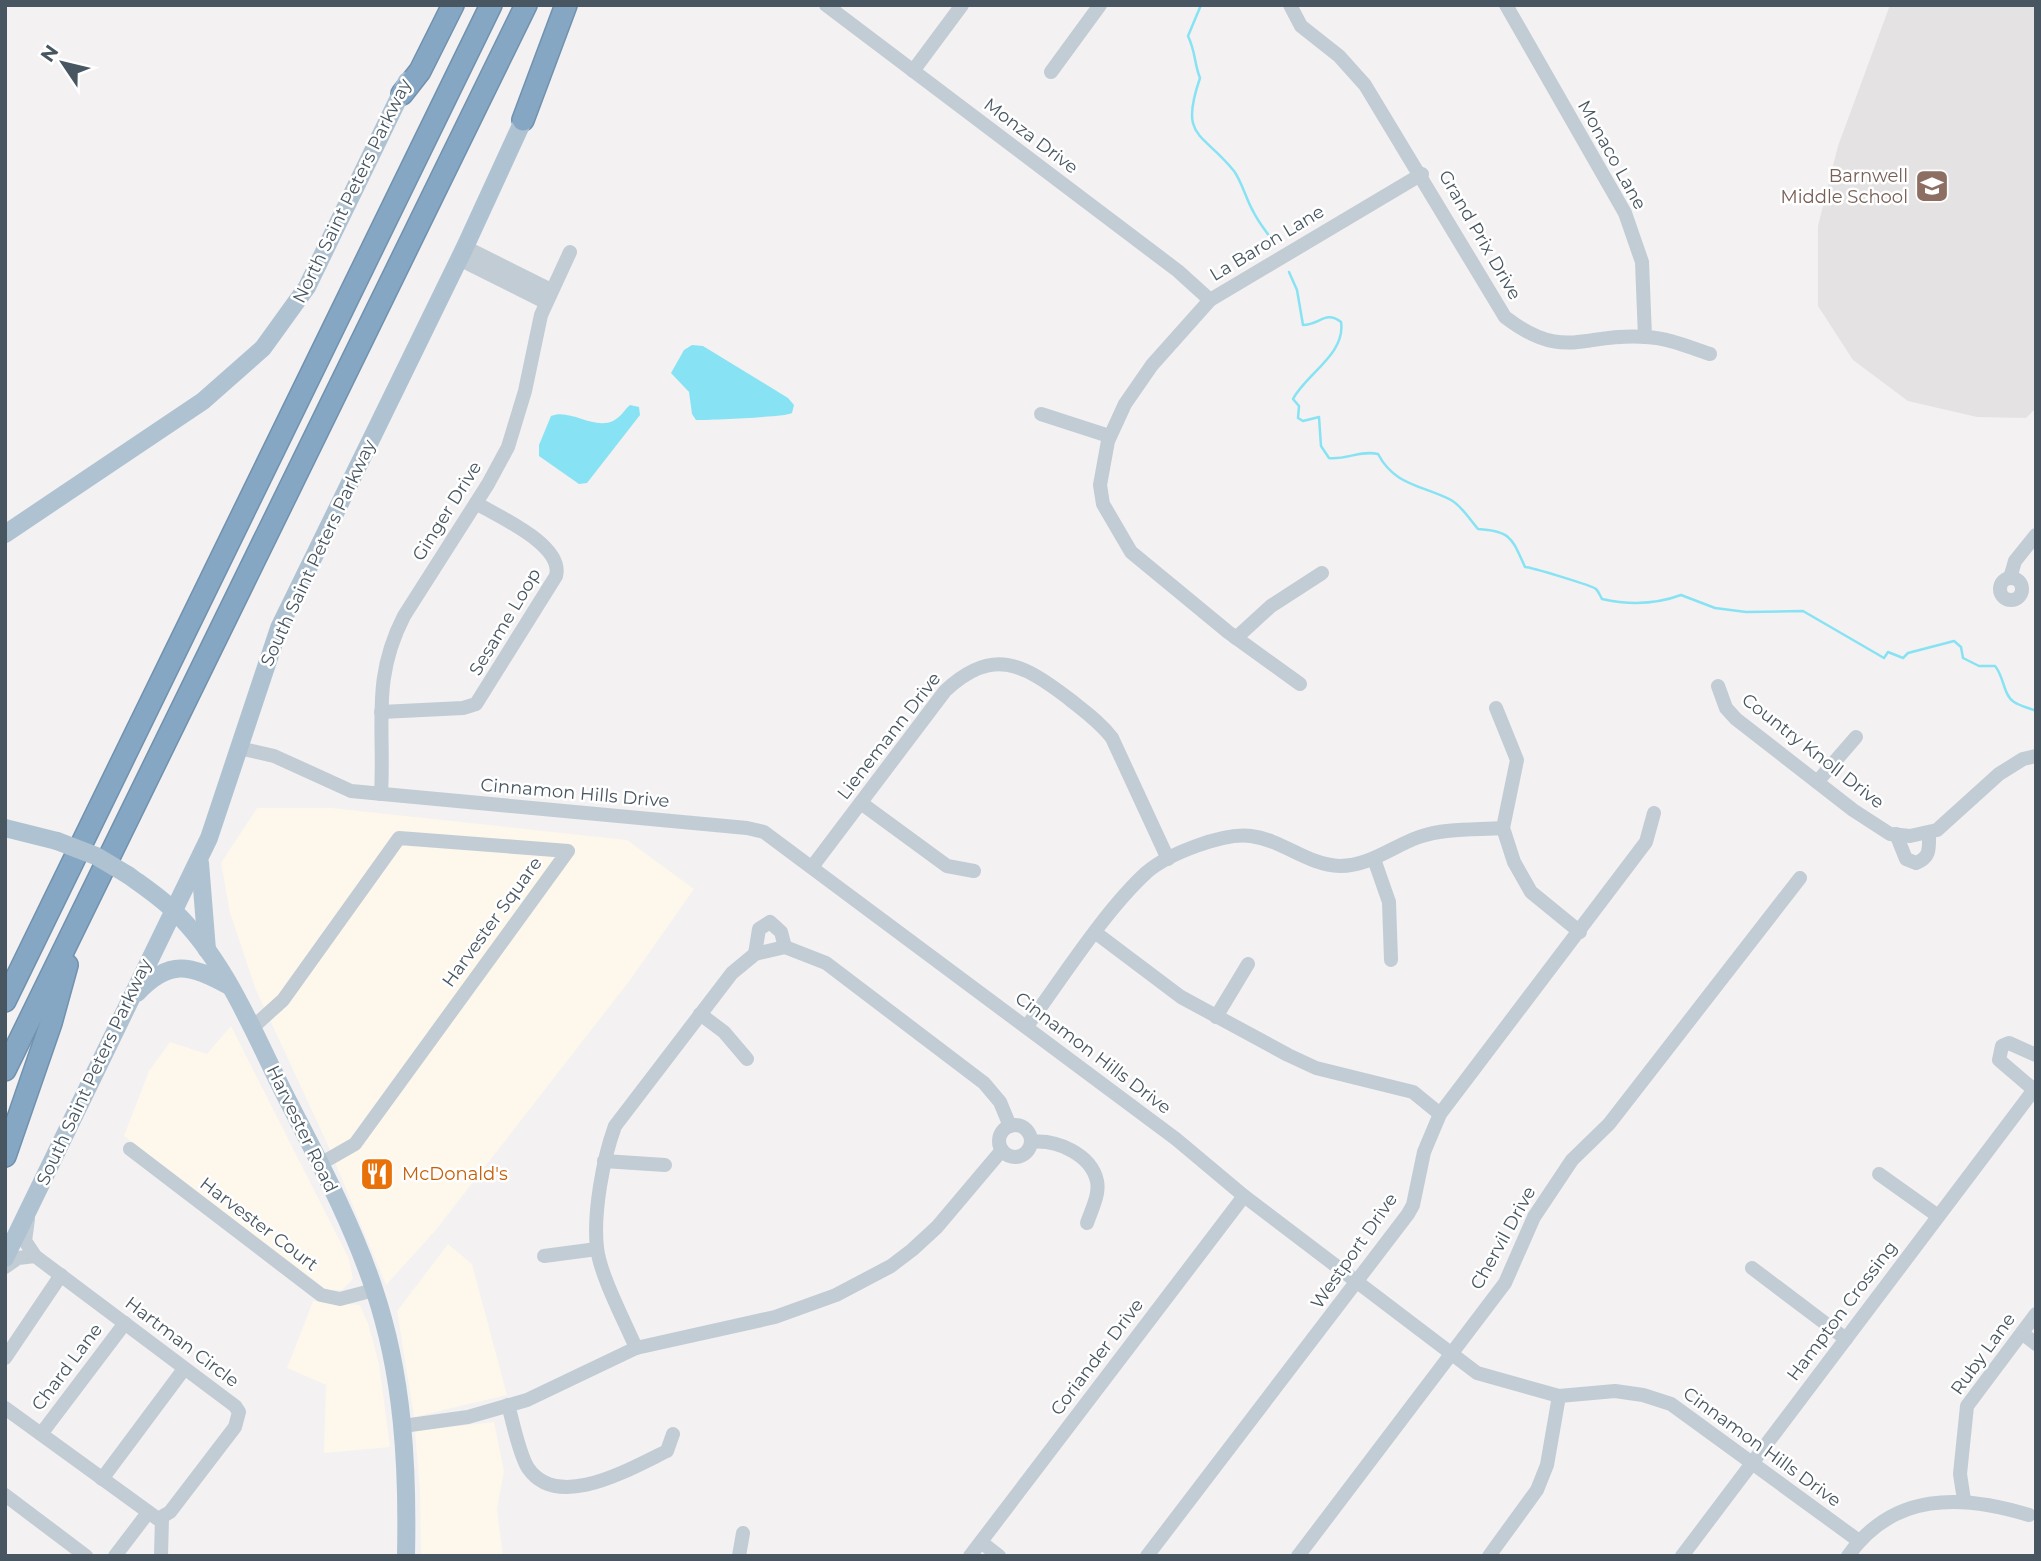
<svg xmlns="http://www.w3.org/2000/svg" width="2041" height="1561" viewBox="0 0 2041 1561" font-family="Montserrat,sans-serif">
<style>
.commercial{fill:#fef7eb}
.education{fill:#e4e2e3}
.water{fill:#87e3f3}
.lines{fill:none;stroke-linecap:round;stroke-linejoin:round}
.stream{stroke:#87e3f3;stroke-width:2.5}
.highway-casing{stroke:#7092af;stroke-width:24}
.minor{stroke:#c1ccd4;stroke-width:14}
.major{stroke:#afc2d1;stroke-width:18}
.highway{stroke:#85a7c3;stroke-width:21}
.major-bridge{stroke:#afc2d1;stroke-width:18}
.labels{text-anchor:middle;stroke-width:5;stroke-linejoin:round;paint-order:stroke}
.street-label{font-size:18px;fill:#475660;stroke:#fff}
.education-label{font-size:18px;fill:#785e54;stroke:#fff;text-anchor:end}
.food-label{font-size:18px;fill:#c56008;stroke:#fff;text-anchor:start}
</style>
<rect width="100%" height="100%" fill="#f3f1f1"/>
<!-- commercial -->
<g class="commercial">
<path d="M257,808H331L627,840L694,889L630,980L435,1231L386,1285L327,1143L256,990L230,913L221,863Z"/>
<path d="M231,1026L349,1259L353,1279L342,1290H327L124,1136L149,1071L170,1042L207,1054Z"/>
<path d="M448,1244L472,1264L507,1395L414,1417L397,1311Z"/>
<path d="M313,1301L360,1305L368,1323L379,1364L390,1447L324,1453L326,1385L287,1368Z"/>
<path d="M494,1422L504,1471L497,1509L503,1556H421L420,1492L415,1431Z"/>
</g>
<!-- education -->
<path class="education" d="M1890,5H2036V408L2026,418L1977,417L1908,401L1853,360L1818,306V226L1838,146Z"/>
<!-- water -->
<g class="water">
<path d="M692,345L703,346L788,398L794,405L792,413C787,417 710,420 696,420L692,414L689,392L671,373L684,350Z"/>
<path d="M630,405L639,407L640,415L587,483L579,484L539,456V445L551,416C570,408 593,430 613,421C621,417 624,410 630,405Z"/>
</g>
<g class="lines">
<!-- stream -->
<g class="stream">
<path d="M1201,5L1188,36C1196,53 1194,63 1200,78C1179,139 1202,131 1234,171C1242,182 1246,199 1253,211C1258,222 1267,232 1274,243"/>
<path d="M1289,272L1297,290L1303,325C1320,325 1325,310 1341,322C1346,354 1306,374 1293,399L1299,406L1298,418L1303,421L1319,417L1321,446L1329,458C1346,460 1361,450 1378,454C1395,486 1422,485 1451,500C1462,506 1470,520 1478,529C1512,531 1512,539 1525,567C1531,567 1593,586 1596,589C1599,592 1600,596 1602,599C1629,605 1654,605 1681,595L1715,608L1746,612L1803,611L1884,658L1888,652L1903,658L1908,653L1954,641L1961,647L1963,658L1979,666H1995C2004,676 2003,695 2014,702C2020,706 2029,708 2036,711"/>
</g>
<!-- highway casing -->
<g class="highway-casing">
<g id="highway">
<path d="M402,94L420,71L453,5"/>
<path d="M523,120L566,5"/>
<path d="M5,1001L491,5"/>
<path d="M5,1070L526,5"/>
<path d="M5,1156L51,1023L67,965"/>
</g>
</g>
<!-- minor -->
<g class="minor">
<path d="M826,5L1178,271L1210,300"/>
<path d="M1290,5L1301,26L1339,56L1365,85L1505,317C1565,363 1583,332 1646,337C1668,338 1689,347 1710,354"/>
<path d="M1506,5L1625,213L1642,262L1645,337"/>
<path d="M913,71L962,5"/>
<path d="M1051,72L1100,5"/>
<path d="M465,247L551,290"/>
<path d="M459,259L545,302"/>
<path d="M1041,414L1109,436"/>
<circle cx="2011" cy="589" r="11"/>
<path d="M2010,578L2015,561L2036,535"/>
<path d="M1236,638L1271,606L1322,573"/>
<path d="M1300,684L1228,632L1131,552L1103,504L1100,485L1108,441L1125,404L1152,365L1210,300L1422,174"/>
<path d="M1718,686L1726,708L1736,719L1853,810L1890,834L1910,836L1937,830L1999,774L2023,759L2036,756"/>
<path d="M1496,708L1517,760L1503,828L1514,862L1531,892L1580,932"/>
<path d="M381,712L463,708L476,704L556,576C564,545 499,517 476,503"/>
<path d="M239,748L274,756L351,791L747,828L764,832L1176,1139L1244,1196L1477,1373L1559,1396L1615,1391L1643,1395L1671,1404L1859,1541"/>
<path d="M1817,782L1856,737"/>
<path d="M381,794C385,726 371,680 404,616L488,484L508,447L525,391L541,315L570,252"/>
<path d="M861,803L947,866L974,871"/>
<path d="M1896,834L1906,859L1916,863C1931,857 1929,848 1929,833"/>
<path d="M1374,859L1389,902L1391,960"/>
<path d="M812,867L945,691C992,647 1022,663 1068,698C1084,711 1100,722 1112,738L1168,859"/>
<path d="M1096,933L1181,997L1288,1055L1316,1068L1413,1092L1440,1114"/>
<path d="M755,954L759,929L770,922L781,932L785,947"/>
<path d="M700,1014L724,1032L747,1059"/>
<path d="M1216,1017L1248,964"/>
<path d="M1027,1026C1061,980 1105,910 1147,872C1168,854 1224,832 1251,836C1283,840 1307,865 1340,866C1370,866 1393,846 1419,837C1445,828 1477,830 1503,828"/>
<path d="M252,1028L283,1000L399,838L568,851L355,1144L320,1164"/>
<path d="M2034,1090L1999,1060L2002,1046L2009,1043L2036,1055"/>
<circle cx="1015" cy="1141" r="16"/>
<path d="M1031,1142C1056,1139 1091,1154 1097,1181C1100,1194 1091,1211 1087,1223"/>
<path d="M130,1149L321,1295L340,1299L374,1290"/>
<path d="M604,1161L665,1165"/>
<path d="M1879,1174L1938,1216"/>
<path d="M544,1256L597,1249"/>
<path d="M5,1267L18,1258L35,1256"/>
<path d="M1752,1268L1846,1339"/>
<path d="M2022,1333L2036,1344"/>
<path d="M636,1348C625,1322 600,1275 597,1248C593,1213 603,1159 615,1126L732,973L755,954L785,947L826,963L984,1083L1000,1102L1010,1126"/>
<path d="M5,1358L61,1275"/>
<path d="M508,1405C513,1422 519,1454 528,1468C558,1512 631,1468 667,1451L673,1434"/>
<path d="M5,1408L158,1519L170,1512L235,1427L239,1412L235,1406L35,1256L25,1241L28,1219"/>
<path d="M403,1426L468,1417L527,1400L636,1348L775,1317L836,1295L891,1266L912,1250L937,1227L1002,1150"/>
<path d="M41,1434L125,1323"/>
<path d="M102,1479L184,1369"/>
<path d="M5,1495L86,1556"/>
<path d="M1964,1500L1960,1474L1967,1406L2036,1314"/>
<path d="M981,1542L999,1556"/>
<path d="M115,1556L147,1514"/>
<path d="M161,1556L162,1518"/>
<path d="M739,1556L743,1533"/>
<path d="M970,1556L1244,1196"/>
<path d="M1147,1556L1408,1214L1413,1205L1424,1152L1440,1114L1646,842L1654,813"/>
<path d="M1298,1556L1505,1283L1534,1217L1572,1160L1609,1124L1800,878"/>
<path d="M1489,1556L1537,1490L1547,1465L1559,1396"/>
<path d="M1682,1556L2036,1087"/>
<path d="M1848,1556C1893,1492 1961,1494 2029,1515"/>
</g>
<!-- major -->
<g class="major">
<path d="M5,534L203,401L263,348L307,287L407,81"/>
<path d="M5,828L57,841"/>
<path d="M200,863L207,950"/>
<path d="M128,875C143,886 160,897 174,911C225,960 252,1029 283,1091C316,1156 351,1220 374,1289C403,1375 408,1465 406,1556"/>
<path d="M137,993C169,959 190,964 229,986"/>
<path d="M5,1258L209,838L279,628L465,247L528,110"/>
</g>
<!-- highway -->
<use href="#highway" class="highway"/>
<!-- major-bridge -->
<path class="major-bridge" d="M57,841L96,856L128,875"/>
</g>
<!-- icons -->
<defs>
<g id="school-square" transform="scale(1.75)"><rect x="-9" y="-9" width="18" height="18" rx="4" fill="#8d6e63" stroke="#fff"/><path d="M0-5L7-2L0 1L-7-2ZM-4 1L0 2.5L4 1V4Q0 6-4 4Z" fill="#fff"/></g>
<g id="restaurant-square" transform="scale(1.75)"><rect x="-9" y="-9" width="18" height="18" rx="4" fill="#e8710a" stroke="#fff"/><path d="M-5-6h1v4h1v-4h1v4h1v-4h1v5L-1.5 .5V6h-2V.5L-5-1ZM5-6V6H3V1.5H1.5Q1.5-4 5-6Z" fill="#fff"/></g>
</defs>
<g fill-rule="evenodd">
<use href="#school-square" x="1932" y="186"/>
<use href="#restaurant-square" x="377" y="1174"/>
</g>
<g class="labels">
<!-- street labels -->
<g class="street-label">
<text transform="translate(1031 136) rotate(37)" y="6">Monza Drive</text>
<text transform="translate(1612 155) rotate(61)" y="6">Monaco Lane</text>
<text transform="translate(352 191) rotate(-64)" y="6">North Saint Peters Parkway</text>
<text transform="translate(1480 235) rotate(60)" y="6">Grand Prix Drive</text>
<text transform="translate(1267 243) rotate(-31)" y="6">La Baron Lane</text>
<text transform="translate(447 511) rotate(-58)" y="6">Ginger Drive</text>
<text transform="translate(318 553) rotate(-65)" y="6">South Saint Peters Parkway</text>
<text transform="translate(505 622) rotate(-59)" y="6">Sesame Loop</text>
<text transform="translate(889 736) rotate(-52)" y="6">Lienemann Drive</text>
<text transform="translate(1813 751) rotate(38)" y="6">Country Knoll Drive</text>
<text transform="translate(575 793) rotate(5)" y="6">Cinnamon Hills Drive</text>
<text transform="translate(492 922) rotate(-54)" y="6">Harvester Square</text>
<text transform="translate(1093 1053) rotate(37)" y="6">Cinnamon Hills Drive</text>
<text transform="translate(94 1072) rotate(-65)" y="6">South Saint Peters Parkway</text>
<text transform="translate(302 1129) rotate(64)" y="6">Harvester Road</text>
<text transform="translate(259 1224) rotate(37)" y="6">Harvester Court</text>
<text transform="translate(1503 1238) rotate(-61)" y="6">Chervil Drive</text>
<text transform="translate(1354 1251) rotate(-55)" y="6">Westport Drive</text>
<text transform="translate(1842 1311) rotate(-53)" y="6">Hampton Crossing</text>
<text transform="translate(182 1342) rotate(37)" y="6">Hartman Circle</text>
<text transform="translate(1983 1354) rotate(-54)" y="6">Ruby Lane</text>
<text transform="translate(1097 1357) rotate(-53)" y="6">Coriander Drive</text>
<text transform="translate(67 1367) rotate(-53)" y="6">Chard Lane</text>
<text transform="translate(1762 1447) rotate(36)" y="6">Cinnamon Hills Drive</text>
</g>
<!-- education labels -->
<g class="education-label">
<text x="1908" y="182">Barnwell<tspan x="1908" dy="21">Middle School</tspan></text>
</g>
<!-- food labels -->
<g class="food-label">
<text x="402" y="1180">McDonald's</text>
</g>
</g>
<!-- border -->
<rect width="2041" height="1561" fill="none" stroke="#475660" stroke-width="14"/>
<!-- north arrow -->
<g transform="translate(63 63) rotate(305)" stroke="#ffffff" stroke-width="5" paint-order="stroke">
<path d="M0-5L12 26L0 18L-12 26Z" fill="#475660"/>
<text y="-10" font-size="19" font-weight="bold" text-anchor="middle" fill="#475660">N</text>
</g>
</svg>
